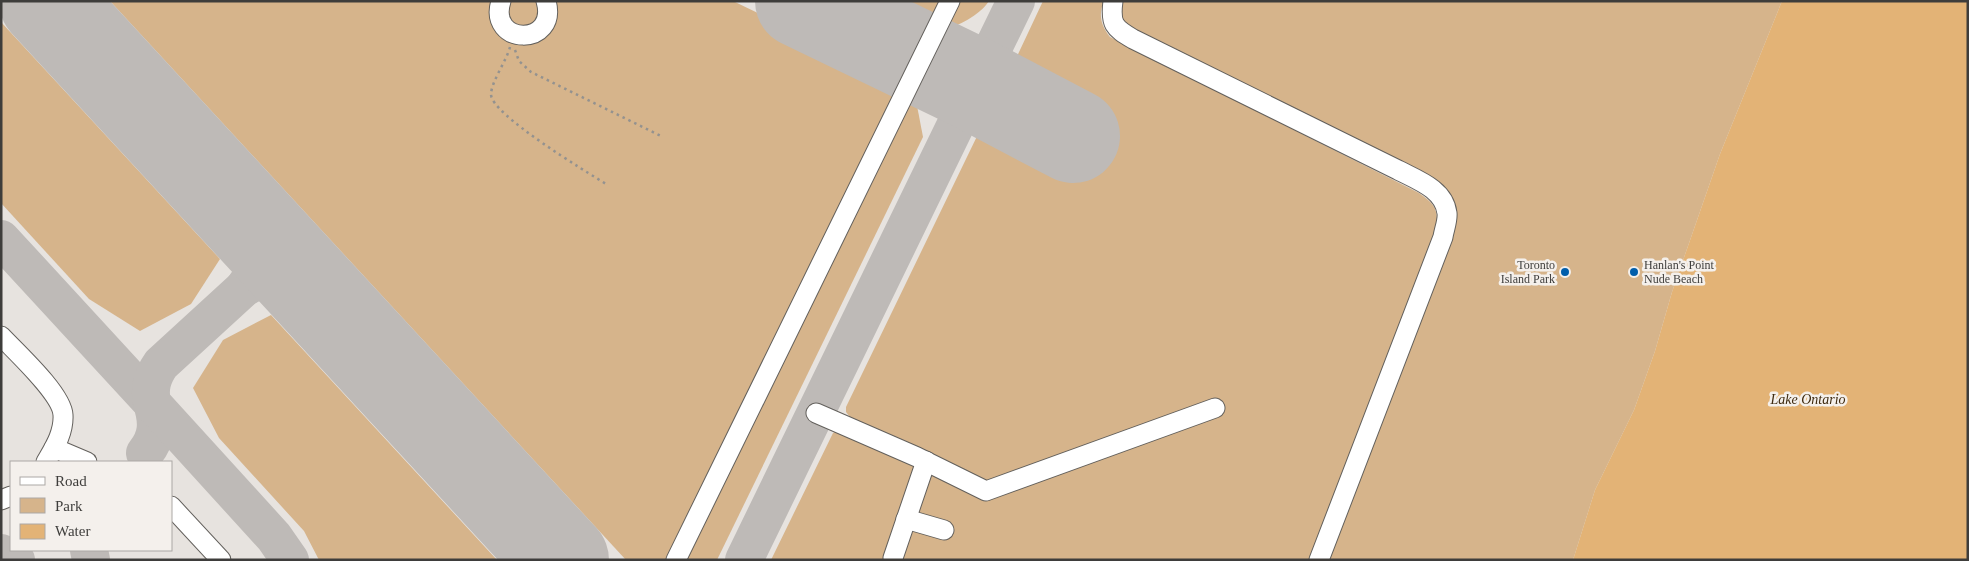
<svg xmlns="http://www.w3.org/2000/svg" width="1969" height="561" viewBox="0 0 1969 561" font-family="Georgia,serif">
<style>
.green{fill:#d6b48b}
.water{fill:#e3b376}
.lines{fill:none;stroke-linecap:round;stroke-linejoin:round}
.taxiway{stroke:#bebab7;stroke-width:38}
.runway{stroke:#bebab7;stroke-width:94}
.minor-casing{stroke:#63605c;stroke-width:21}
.path{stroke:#94928f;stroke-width:2.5;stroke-dasharray:2.5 4;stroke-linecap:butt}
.minor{stroke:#fff;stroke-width:19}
.poi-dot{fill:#015eab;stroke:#f4f0ec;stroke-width:2}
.labels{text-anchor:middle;stroke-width:5;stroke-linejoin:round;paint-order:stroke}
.poi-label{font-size:12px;fill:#3e3d3b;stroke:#f4f0ec;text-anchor:end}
.water-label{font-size:14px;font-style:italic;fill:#3f2b10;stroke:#f4f0ec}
</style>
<rect width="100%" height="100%" fill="#e7e3df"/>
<!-- green -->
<g class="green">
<path d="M110,1H733L895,80L900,88L671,560H626Z"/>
<path d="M877,1H943L930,23L925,25Z"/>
<path d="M956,1H989C979,16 958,26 941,31Z"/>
<path d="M1043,1H1104C1098,15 1101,25 1110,37L1419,193C1435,204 1439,210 1436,230L1309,560H771L833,433L853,421L846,412V407L981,128L985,126L1063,164L1091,107L1011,69Z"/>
<path d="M1122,1H1782L1720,154L1672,292L1655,351L1634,410L1595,490L1573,560H1327L1456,217C1455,202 1450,195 1438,185L1128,30L1120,21Z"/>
<path d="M1,22L220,259L191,304L140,331L89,299L1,203Z"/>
<path d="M914,90L923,137L717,560H683Z"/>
<path d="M271,315L497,560H319L304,531L219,438L193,388L223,340Z"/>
</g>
<!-- water -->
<path class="water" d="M1782,1H1968V560H1573L1595,490L1634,410L1655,351L1672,292L1720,154Z"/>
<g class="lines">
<!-- taxiway -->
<g class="taxiway">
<path d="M242,214C256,243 265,259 244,288"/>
<path d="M1,239L152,403C158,422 158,437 145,453"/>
<path d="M89,550L91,560"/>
<path d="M1,553L16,560"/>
<path d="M290,560L274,537L152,403C149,388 152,377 161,364L244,288C271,271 286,278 313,290"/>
<path d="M744,560L1016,1"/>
</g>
<!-- runway -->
<g class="runway">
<path d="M46,1L562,560"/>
<path d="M802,1L976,85L1073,136"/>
</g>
<!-- minor casing -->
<g class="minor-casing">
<g id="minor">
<path d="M501,1C487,46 559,47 546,1"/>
<path d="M1113,1C1110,24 1114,28 1133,39L1398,170C1417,180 1444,189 1447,213C1448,220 1444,230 1443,237L1319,560"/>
<path d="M1,336C17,353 62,394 63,415C64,433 54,448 46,462"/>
<path d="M816,413L917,457L986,491L1215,408"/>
<path d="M54,448L87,462"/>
<path d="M1,500L11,496"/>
<path d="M171,506L221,560"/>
<path d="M906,519L944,530"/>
<path d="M893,558L926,461"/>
<path d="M676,560L950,1"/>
</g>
</g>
<!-- path -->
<g class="path">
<path d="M510,47C506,62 492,80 491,94C490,114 587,172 606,184"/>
<path d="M515,50L519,61L531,72L661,136"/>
</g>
<!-- minor -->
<use href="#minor" class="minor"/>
</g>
<!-- markers -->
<g class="poi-dot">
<circle cx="1565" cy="272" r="5"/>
<circle cx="1634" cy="272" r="5"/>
</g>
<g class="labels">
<!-- poi labels -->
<g class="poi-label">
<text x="1555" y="269">Toronto<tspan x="1555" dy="14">Island Park</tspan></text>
<text x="1644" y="269" text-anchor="start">Hanlan's Point<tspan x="1644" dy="14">Nude Beach</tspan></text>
</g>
<!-- water labels -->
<g class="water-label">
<text x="1808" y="404">Lake Ontario</text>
</g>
</g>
<!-- border -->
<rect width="1969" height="561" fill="none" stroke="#3e3d3b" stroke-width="5"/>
<!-- legend -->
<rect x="10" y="461" width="162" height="90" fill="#f4f0ec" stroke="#aba8a5"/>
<rect x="20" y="477" width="25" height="8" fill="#ffffff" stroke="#aba8a5"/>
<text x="55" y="486" font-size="15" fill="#3e3d3b">Road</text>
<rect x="20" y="498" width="25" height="15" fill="#d6b48b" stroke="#aba8a5"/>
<text x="55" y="511" font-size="15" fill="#3e3d3b">Park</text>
<rect x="20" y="524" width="25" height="15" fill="#e3b376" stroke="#aba8a5"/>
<text x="55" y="536" font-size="15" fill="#3e3d3b">Water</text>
</svg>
